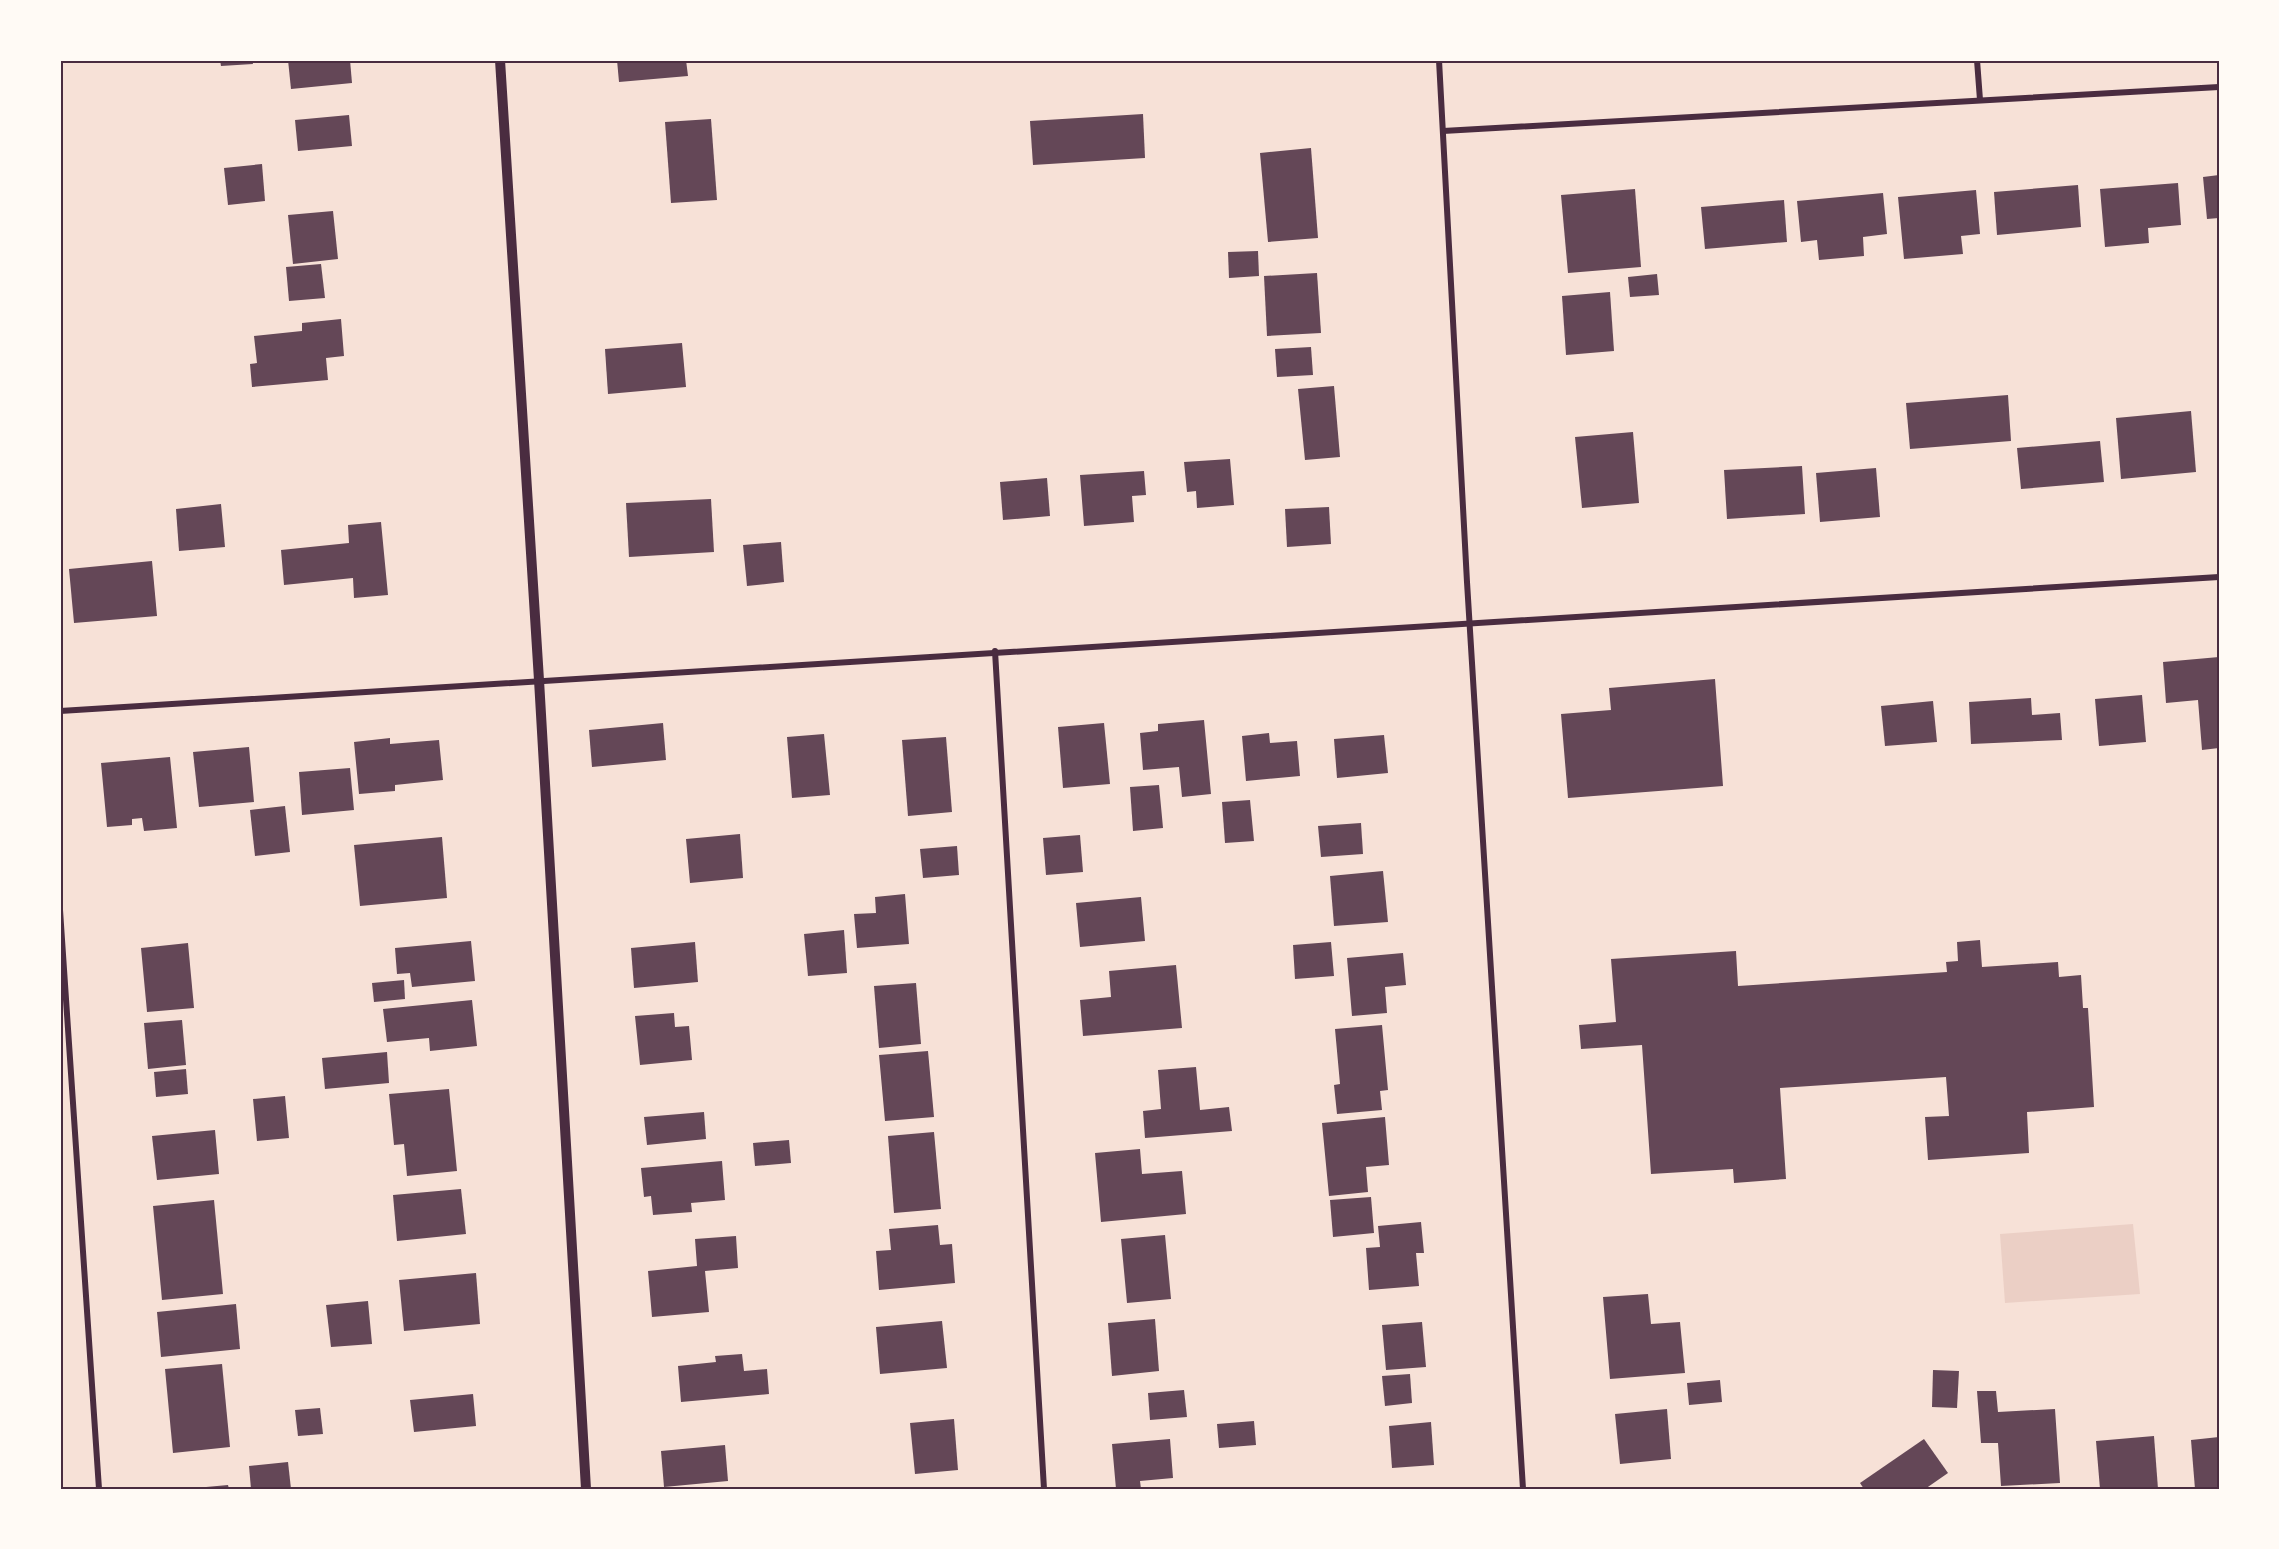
<svg xmlns="http://www.w3.org/2000/svg" width="2279" height="1549" viewBox="0 0 2279 1549" font-family="'DejaVu Sans',sans-serif">
<style>
.green{fill:#ebcfc5}
.building{fill:#644757}
.lines{fill:none;stroke-linecap:round;stroke-linejoin:round}
.minor{stroke:#4a2c40;stroke-width:6}
.tertiary{stroke:#4a2c40;stroke-width:10}
.neatline{fill:none;stroke:#4a2c40;stroke-width:2}
</style>
<rect width="100%" height="100%" fill="#f7e1d7"/>
<!-- green -->
<path class="green" d="M2133,1224L2140,1294L2005,1303L2000,1234Z"/>
<!-- building -->
<g class="building">
<path d="M220,60H252L253,64L221,66Z"/>
<path d="M288,60H350L352,83L291,89Z"/>
<path d="M617,60H686L688,76L619,82Z"/>
<path d="M1143,114L1145,158L1033,165L1030,121Z"/>
<path d="M349,115L352,146L298,151L295,120Z"/>
<path d="M711,119L717,200L671,203L665,122Z"/>
<path d="M1311,148L1318,238L1268,242L1260,153Z"/>
<path d="M262,164L265,201L228,205L224,168Z"/>
<path d="M2219,175V218L2207,219L2203,177Z"/>
<path d="M2178,183L2181,225L2148,228L2149,243L2105,247L2100,189Z"/>
<path d="M2078,185L2081,227L1997,235L1994,192Z"/>
<path d="M1635,189L1641,267L1568,273L1561,195Z"/>
<path d="M1976,190L1980,234L1961,236L1963,254L1904,259L1898,197Z"/>
<path d="M1883,193L1887,234L1863,237L1864,256L1819,260L1817,240L1801,242L1797,201Z"/>
<path d="M1784,200L1787,242L1705,249L1701,207Z"/>
<path d="M333,211L338,259L293,264L288,215Z"/>
<path d="M1258,251L1259,276L1229,278L1228,252Z"/>
<path d="M321,264L325,298L289,301L286,267Z"/>
<path d="M1317,273L1321,333L1267,336L1264,276Z"/>
<path d="M1657,274L1659,295L1630,297L1628,277Z"/>
<path d="M1610,292L1614,351L1566,355L1562,296Z"/>
<path d="M341,319L344,356L326,358L328,380L252,387L250,364L257,363L254,336L302,331V323Z"/>
<path d="M682,343L686,387L608,394L605,349Z"/>
<path d="M1311,347L1313,375L1277,377L1275,349Z"/>
<path d="M1334,386L1340,457L1305,460L1298,389Z"/>
<path d="M2008,395L2011,441L1910,449L1906,403Z"/>
<path d="M2191,411L2196,472L2121,479L2116,418Z"/>
<path d="M1633,432L1639,503L1582,508L1575,437Z"/>
<path d="M2100,441L2104,482L2021,489L2017,448Z"/>
<path d="M1230,459L1234,505L1197,508L1196,491L1187,492L1184,462Z"/>
<path d="M1802,466L1805,514L1727,519L1724,470Z"/>
<path d="M1876,468L1880,517L1820,522L1816,473Z"/>
<path d="M1144,471L1146,495L1132,496L1134,522L1084,526L1080,475Z"/>
<path d="M1047,478L1050,516L1003,520L1000,482Z"/>
<path d="M711,499L714,552L629,557L626,503Z"/>
<path d="M221,504L225,547L179,551L176,509Z"/>
<path d="M1329,507L1331,544L1287,547L1285,509Z"/>
<path d="M381,522L388,595L354,598L353,578L284,585L281,550L349,543L348,525Z"/>
<path d="M781,542L784,582L747,586L743,545Z"/>
<path d="M152,561L157,616L74,623L69,569Z"/>
<path d="M2219,657V748L2202,750L2198,700L2166,703L2163,662Z"/>
<path d="M1715,679L1723,786L1568,798L1561,714L1611,710L1609,688Z"/>
<path d="M2142,695L2146,742L2099,746L2095,699Z"/>
<path d="M2031,698L2032,715L2060,713L2062,740L1971,744L1969,702Z"/>
<path d="M1933,701L1937,742L1885,746L1881,706Z"/>
<path d="M1204,720L1211,794L1182,797L1179,767L1143,770L1140,733L1158,731V724Z"/>
<path d="M663,723L666,760L592,767L589,730Z"/>
<path d="M1104,723L1110,784L1063,788L1058,727Z"/>
<path d="M1269,733L1270,743L1297,741L1300,776L1246,781L1242,736Z"/>
<path d="M824,734L830,795L792,798L787,737Z"/>
<path d="M1384,735L1388,773L1337,778L1334,739Z"/>
<path d="M946,737L952,812L908,816L902,740Z"/>
<path d="M390,738V744L439,740L443,780L395,785V791L359,794L354,742Z"/>
<path d="M249,747L254,802L199,807L193,752Z"/>
<path d="M170,757L177,828L144,831L142,818L132,819V825L107,827L101,763Z"/>
<path d="M350,768L354,810L302,815L299,772Z"/>
<path d="M1159,785L1163,828L1133,831L1130,787Z"/>
<path d="M1250,800L1254,841L1225,843L1222,802Z"/>
<path d="M285,806L290,852L255,856L250,810Z"/>
<path d="M1361,823L1363,854L1321,857L1318,826Z"/>
<path d="M740,834L743,878L690,883L686,839Z"/>
<path d="M1080,835L1083,872L1046,875L1043,838Z"/>
<path d="M442,837L447,898L360,906L354,845Z"/>
<path d="M957,846L959,875L923,878L920,849Z"/>
<path d="M1383,871L1388,922L1334,926L1330,876Z"/>
<path d="M905,894L909,944L857,948L854,914L876,913L875,897Z"/>
<path d="M1141,897L1145,941L1080,947L1076,903Z"/>
<path d="M844,930L847,973L808,976L804,934Z"/>
<path d="M1980,940L1982,967L2058,962L2059,977L2081,975L2083,1008H2088L2094,1107L2027,1112L2029,1153L1928,1160L1925,1117L1949,1116L1946,1077L1780,1088L1786,1179L1734,1183L1733,1169L1651,1174L1642,1045L1581,1049L1579,1025L1616,1022L1611,959L1736,951L1738,986L1947,972L1946,962L1958,961L1957,942Z"/>
<path d="M471,941L475,981L412,987L410,973L397,974L395,948Z"/>
<path d="M695,942L698,982L634,988L631,948Z"/>
<path d="M1331,942L1334,976L1295,979L1293,945Z"/>
<path d="M188,943L194,1008L147,1012L141,948Z"/>
<path d="M1403,953L1406,985L1385,987L1387,1013L1352,1016L1347,958Z"/>
<path d="M1176,965L1182,1028L1083,1036L1080,1000L1111,997L1109,971Z"/>
<path d="M404,980L405,999L374,1002L372,983Z"/>
<path d="M916,983L921,1044L879,1048L874,986Z"/>
<path d="M472,1000L477,1046L430,1051L429,1038L387,1042L383,1009Z"/>
<path d="M674,1013L675,1027L689,1026L692,1060L640,1065L635,1016Z"/>
<path d="M182,1020L186,1065L148,1069L144,1023Z"/>
<path d="M1382,1025L1388,1090L1380,1091L1382,1110L1337,1114L1334,1085L1340,1084L1335,1029Z"/>
<path d="M928,1051L934,1117L885,1121L879,1055Z"/>
<path d="M387,1052L389,1083L325,1089L322,1058Z"/>
<path d="M1196,1067L1200,1110L1229,1107L1232,1131L1145,1138L1143,1111L1161,1109L1158,1070Z"/>
<path d="M186,1069L188,1094L156,1097L154,1072Z"/>
<path d="M449,1089L457,1171L407,1176L404,1144L394,1145L389,1094Z"/>
<path d="M285,1096L289,1138L257,1141L253,1099Z"/>
<path d="M704,1112L706,1139L647,1145L644,1117Z"/>
<path d="M1385,1117L1389,1165L1366,1167L1368,1192L1329,1196L1322,1123Z"/>
<path d="M215,1130L219,1174L157,1180L152,1136Z"/>
<path d="M934,1132L941,1209L894,1213L888,1136Z"/>
<path d="M789,1140L791,1163L755,1166L753,1143Z"/>
<path d="M1140,1149L1142,1174L1182,1171L1186,1214L1101,1222L1095,1153Z"/>
<path d="M722,1161L725,1200L691,1203L692,1212L653,1215L651,1196L644,1197L641,1168Z"/>
<path d="M461,1189L466,1234L397,1241L393,1195Z"/>
<path d="M1371,1197L1374,1233L1333,1237L1330,1200Z"/>
<path d="M214,1200L223,1294L162,1300L153,1206Z"/>
<path d="M1421,1222L1424,1253H1416L1419,1286L1369,1290L1366,1248L1380,1247L1378,1226Z"/>
<path d="M938,1225L940,1245L952,1244L955,1283L879,1290L876,1251L891,1250L889,1229Z"/>
<path d="M1165,1235L1171,1299L1127,1303L1121,1239Z"/>
<path d="M736,1236L738,1268L705,1271L709,1312L652,1317L648,1271L697,1266L695,1239Z"/>
<path d="M476,1273L480,1324L404,1331L399,1280Z"/>
<path d="M1648,1294L1651,1324L1680,1322L1685,1373L1610,1379L1603,1297Z"/>
<path d="M368,1301L372,1344L331,1347L326,1305Z"/>
<path d="M236,1304L240,1349L161,1357L157,1312Z"/>
<path d="M1155,1319L1159,1371L1112,1376L1108,1323Z"/>
<path d="M942,1321L947,1368L880,1374L876,1327Z"/>
<path d="M1422,1322L1426,1367L1386,1370L1382,1325Z"/>
<path d="M742,1354L744,1371L767,1369L769,1394L681,1402L678,1366L716,1362L715,1356Z"/>
<path d="M222,1364L230,1447L173,1453L165,1369Z"/>
<path d="M1933,1370L1959,1371L1957,1408L1932,1407Z"/>
<path d="M1410,1374L1412,1403L1385,1406L1382,1376Z"/>
<path d="M1720,1380L1722,1402L1689,1405L1687,1383Z"/>
<path d="M1184,1390L1187,1417L1150,1420L1148,1393Z"/>
<path d="M1977,1391H1996L1998,1412L2055,1409L2060,1483L2001,1486L1998,1443H1981Z"/>
<path d="M473,1394L476,1426L414,1432L410,1400Z"/>
<path d="M320,1408L323,1434L298,1436L295,1410Z"/>
<path d="M1667,1409L1671,1459L1620,1464L1615,1414Z"/>
<path d="M954,1419L958,1470L915,1474L910,1423Z"/>
<path d="M1254,1421L1256,1445L1219,1448L1217,1424Z"/>
<path d="M1431,1422L1434,1465L1392,1468L1389,1426Z"/>
<path d="M2154,1436L2158,1489H2100L2096,1441Z"/>
<path d="M2219,1437V1489H2195L2191,1440Z"/>
<path d="M1170,1439L1173,1478L1140,1481L1141,1489H1116L1112,1444Z"/>
<path d="M1924,1439L1948,1473L1925,1489H1864L1860,1483Z"/>
<path d="M725,1445L728,1481L664,1487L661,1451Z"/>
<path d="M288,1462L291,1489H251L249,1466Z"/>
<path d="M228,1485L229,1489H206V1487Z"/>
</g>
<g class="lines">
<!-- minor -->
<g class="minor">
<path d="M1439,60L1467,582L1523,1489"/>
<path d="M1977,60L1980,100"/>
<path d="M1443,131L2219,87"/>
<path d="M995,651L1044,1489"/>
<path d="M60,711L2219,577"/>
<path d="M60,910L99,1489"/>
</g>
<!-- tertiary -->
<path class="tertiary" d="M500,60L539,680L586,1489"/>
</g>
<!-- border -->
<rect width="2279" height="1549" fill="none" stroke="#fffaf5" stroke-width="123"/>
<rect x="62" y="62" width="2156" height="1426" class="neatline"/>
</svg>
